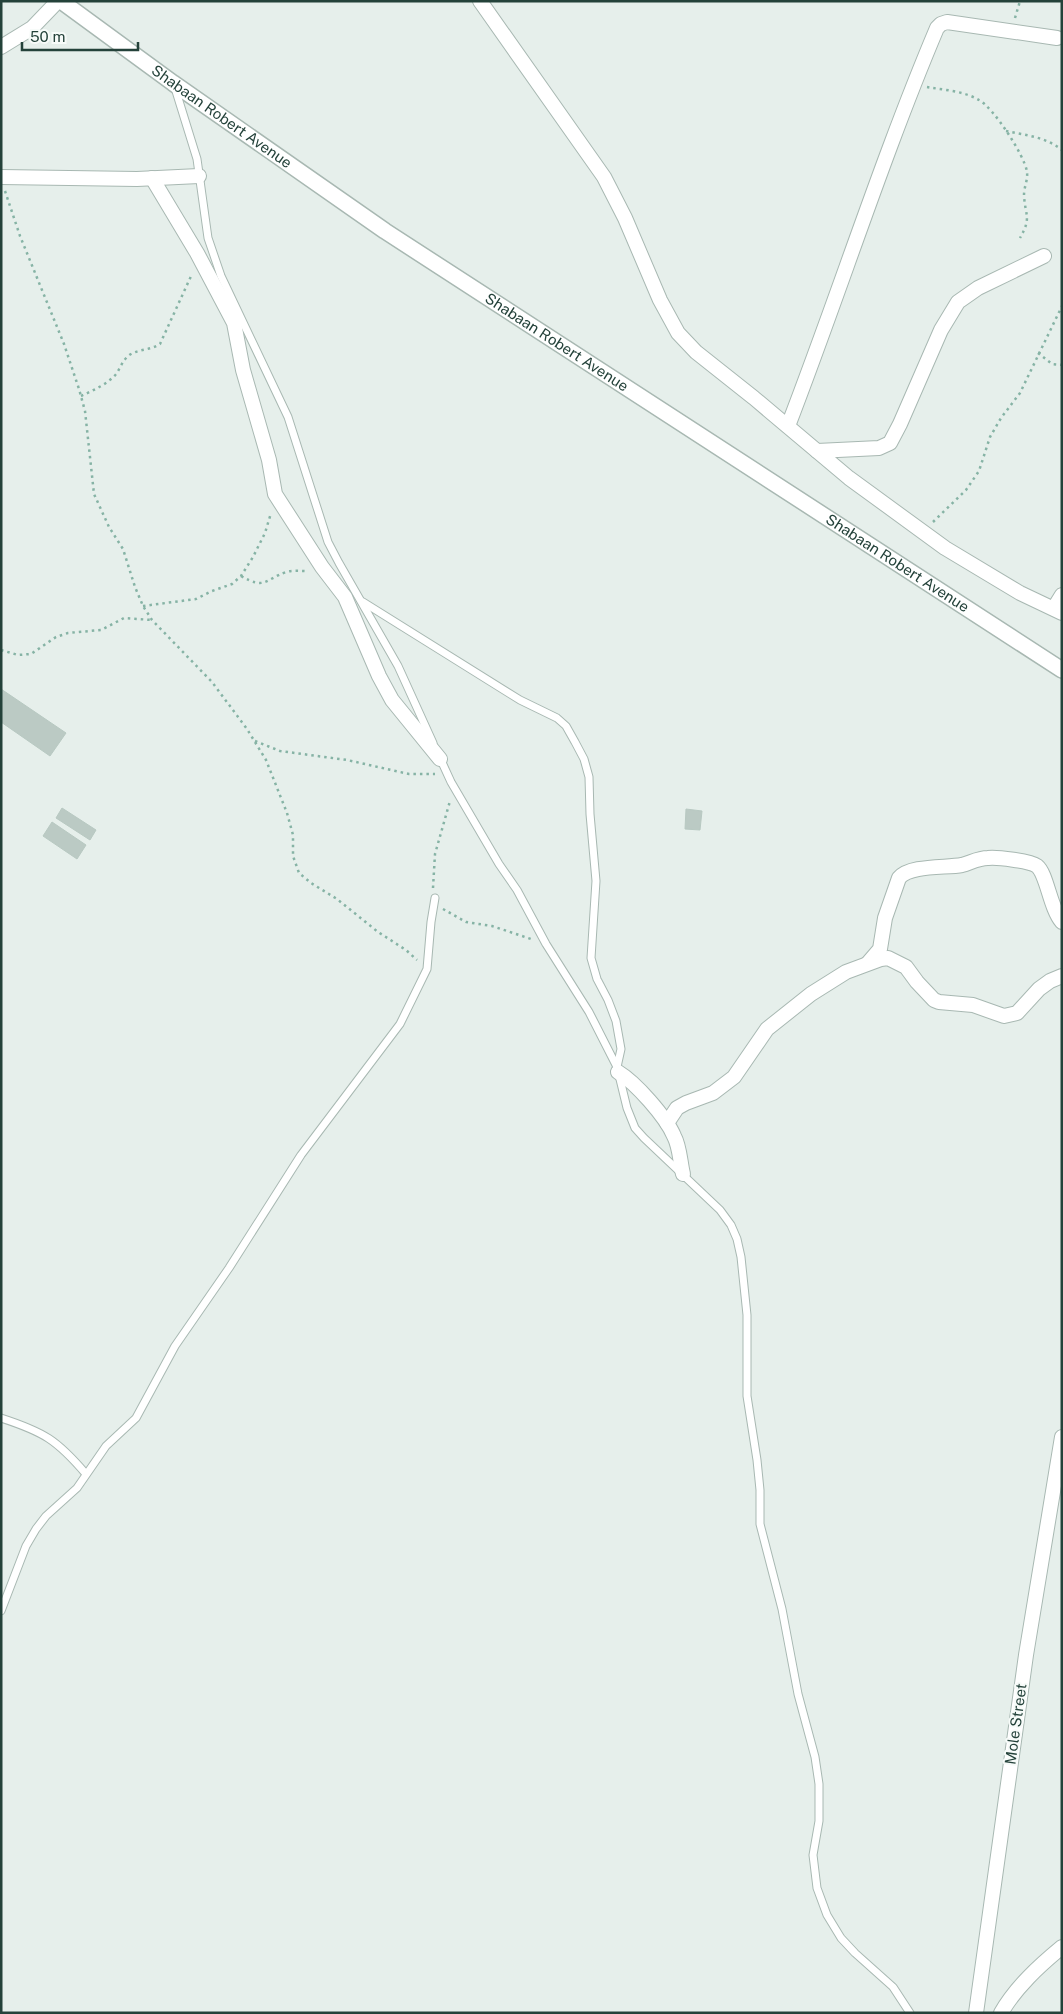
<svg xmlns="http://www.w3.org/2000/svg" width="1063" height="2014" viewBox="0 0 1063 2014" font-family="'Public Sans',sans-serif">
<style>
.building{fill:#bbcac4;stroke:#b8c9c2}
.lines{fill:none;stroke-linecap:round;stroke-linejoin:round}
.service-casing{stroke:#a8b8b2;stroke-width:9}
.minor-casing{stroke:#a8b8b2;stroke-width:16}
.tertiary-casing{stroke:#a8b8b2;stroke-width:18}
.path{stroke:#86b3a5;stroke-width:2.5;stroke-dasharray:2.5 4;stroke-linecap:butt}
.service{stroke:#fff;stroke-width:7}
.minor{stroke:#fff;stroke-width:14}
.tertiary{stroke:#fff;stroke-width:15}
.labels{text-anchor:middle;stroke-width:4;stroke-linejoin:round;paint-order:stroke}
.street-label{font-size:15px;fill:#24423a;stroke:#f7fbf9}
</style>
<rect width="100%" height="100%" fill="#e6efeb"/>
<!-- building -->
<g class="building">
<path d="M1,689L66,733L50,756L1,722Z"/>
<path d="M62,808L96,830L90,840L56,818Z"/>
<path d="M686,809L702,811L700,830L685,829Z"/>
<path d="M52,822L86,845L77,859L43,836Z"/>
</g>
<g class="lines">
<!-- service casing -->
<g class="service-casing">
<g id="service">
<path d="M175,88L197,159L208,238L221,276L288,417L328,542L339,563L398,666L433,743"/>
<path d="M363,602L520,700L557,718L566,726L575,742L584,759L589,777L590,814L596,881L591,958L597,979L608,1000L616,1021L621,1049L617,1067"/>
<path d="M440,758L451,782L499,864L517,890L546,944L589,1012L617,1067L627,1108L635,1128L644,1138L720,1210L731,1225L737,1239L741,1257L747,1315V1396L757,1460L760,1490V1524L782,1609L798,1694L815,1757L819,1784V1821L813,1855L817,1888L827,1915L841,1938L855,1953L893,1987L910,2013"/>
<path d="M1,1418C44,1432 57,1440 86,1474"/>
<path d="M1,1611L26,1546L36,1529L46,1516L77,1488L106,1446L136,1418L175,1346L229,1268L301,1155L400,1024L427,969L431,922L435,898"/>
</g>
</g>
<!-- minor casing -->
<g class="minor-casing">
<g id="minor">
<path d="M480,1L604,177L625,218L660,300L678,333L696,352L754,398L849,478L945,548L1020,593L1062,613"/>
<path d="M1,47L32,28L58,1"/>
<path d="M1,177L137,179L199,176"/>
<path d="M152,178L197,253L234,323L243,370L269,460L275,494L322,567L345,597L379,676L392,700L440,759"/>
<path d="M788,426C839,294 882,158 937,28L941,24L947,22L1057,38"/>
<path d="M817,451L879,448L890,443L900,424L941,330L958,302L978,288L1044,256"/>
<path d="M1054,608L1062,595"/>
<path d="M868,963L880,949L885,918L899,878C910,865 945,868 962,865C970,863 978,858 988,858C997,857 1030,861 1037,866C1047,874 1050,908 1062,922"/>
<path d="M618,1072C636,1083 666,1117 674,1136C680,1147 680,1162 683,1174"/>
<path d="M667,1123L677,1108L686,1103L713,1093L734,1077L767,1029L811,994L846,972L881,959L888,958L906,967L917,982L934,1000L939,1002L973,1005L1004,1016L1017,1013L1039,989L1050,981L1062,976"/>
<path d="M976,2013L1026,1655L1062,1437"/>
<path d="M1001,2013C1016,1987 1039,1966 1062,1947"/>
</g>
</g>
<!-- tertiary casing -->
<g class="tertiary-casing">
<g id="tertiary">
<path id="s1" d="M61,1L173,83L385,231L1062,670"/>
</g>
</g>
<!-- path -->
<g class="path">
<path d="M1015,18L1020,1"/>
<path d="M927,87C944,90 964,91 979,100C993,107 1025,156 1027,172C1028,180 1024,187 1024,195C1025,216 1032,217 1020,238"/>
<path d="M1006,131C1025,135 1046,137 1062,150"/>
<path d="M5,191L20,236L64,344L79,389L85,411L94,494L109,527L123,549L135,587L143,606L152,620L212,682L247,729L266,760L287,813L293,835V856L299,873L311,883L337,899L378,932L406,950L417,960"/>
<path d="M1038,353L1052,364L1062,365"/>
<path d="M81,396C94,390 108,384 117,373C121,366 124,358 131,354C140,349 151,350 160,344L192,274"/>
<path d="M933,522L966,490L979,471L990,437L1001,418L1020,393L1062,306"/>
<path d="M241,576C265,590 264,580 286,572C293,570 300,571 307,571"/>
<path d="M143,606L196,599L212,591L232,584L241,576L253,557L265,533L271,513"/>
<path d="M1,650L18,655L31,654L56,637L68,633L101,630L124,618L152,620"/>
<path d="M255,741L280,751L347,760L409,774H435"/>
<path d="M433,888L435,854L450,801"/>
<path d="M443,909L466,922L492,926L531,939"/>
</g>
<!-- service -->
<use href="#service" class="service"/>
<!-- minor -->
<use href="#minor" class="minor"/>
<!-- tertiary -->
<use href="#tertiary" class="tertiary"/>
</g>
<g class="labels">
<!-- street labels -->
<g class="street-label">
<text dy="5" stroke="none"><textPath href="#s1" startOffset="198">Shabaan Robert Avenue</textPath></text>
<text dy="5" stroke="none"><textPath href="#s1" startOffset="602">Shabaan Robert Avenue</textPath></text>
<text dy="5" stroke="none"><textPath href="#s1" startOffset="1008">Shabaan Robert Avenue</textPath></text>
<text transform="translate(1016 1724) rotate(-82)" y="5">Mole Street</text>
</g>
</g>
<!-- border -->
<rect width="1063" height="2014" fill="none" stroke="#24423a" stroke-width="5"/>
<!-- scale -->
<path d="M22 42v8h116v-8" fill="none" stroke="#24423a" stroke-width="2.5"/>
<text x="30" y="42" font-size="15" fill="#24423a" stroke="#f7fbf9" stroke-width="4" paint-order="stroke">50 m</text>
</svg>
